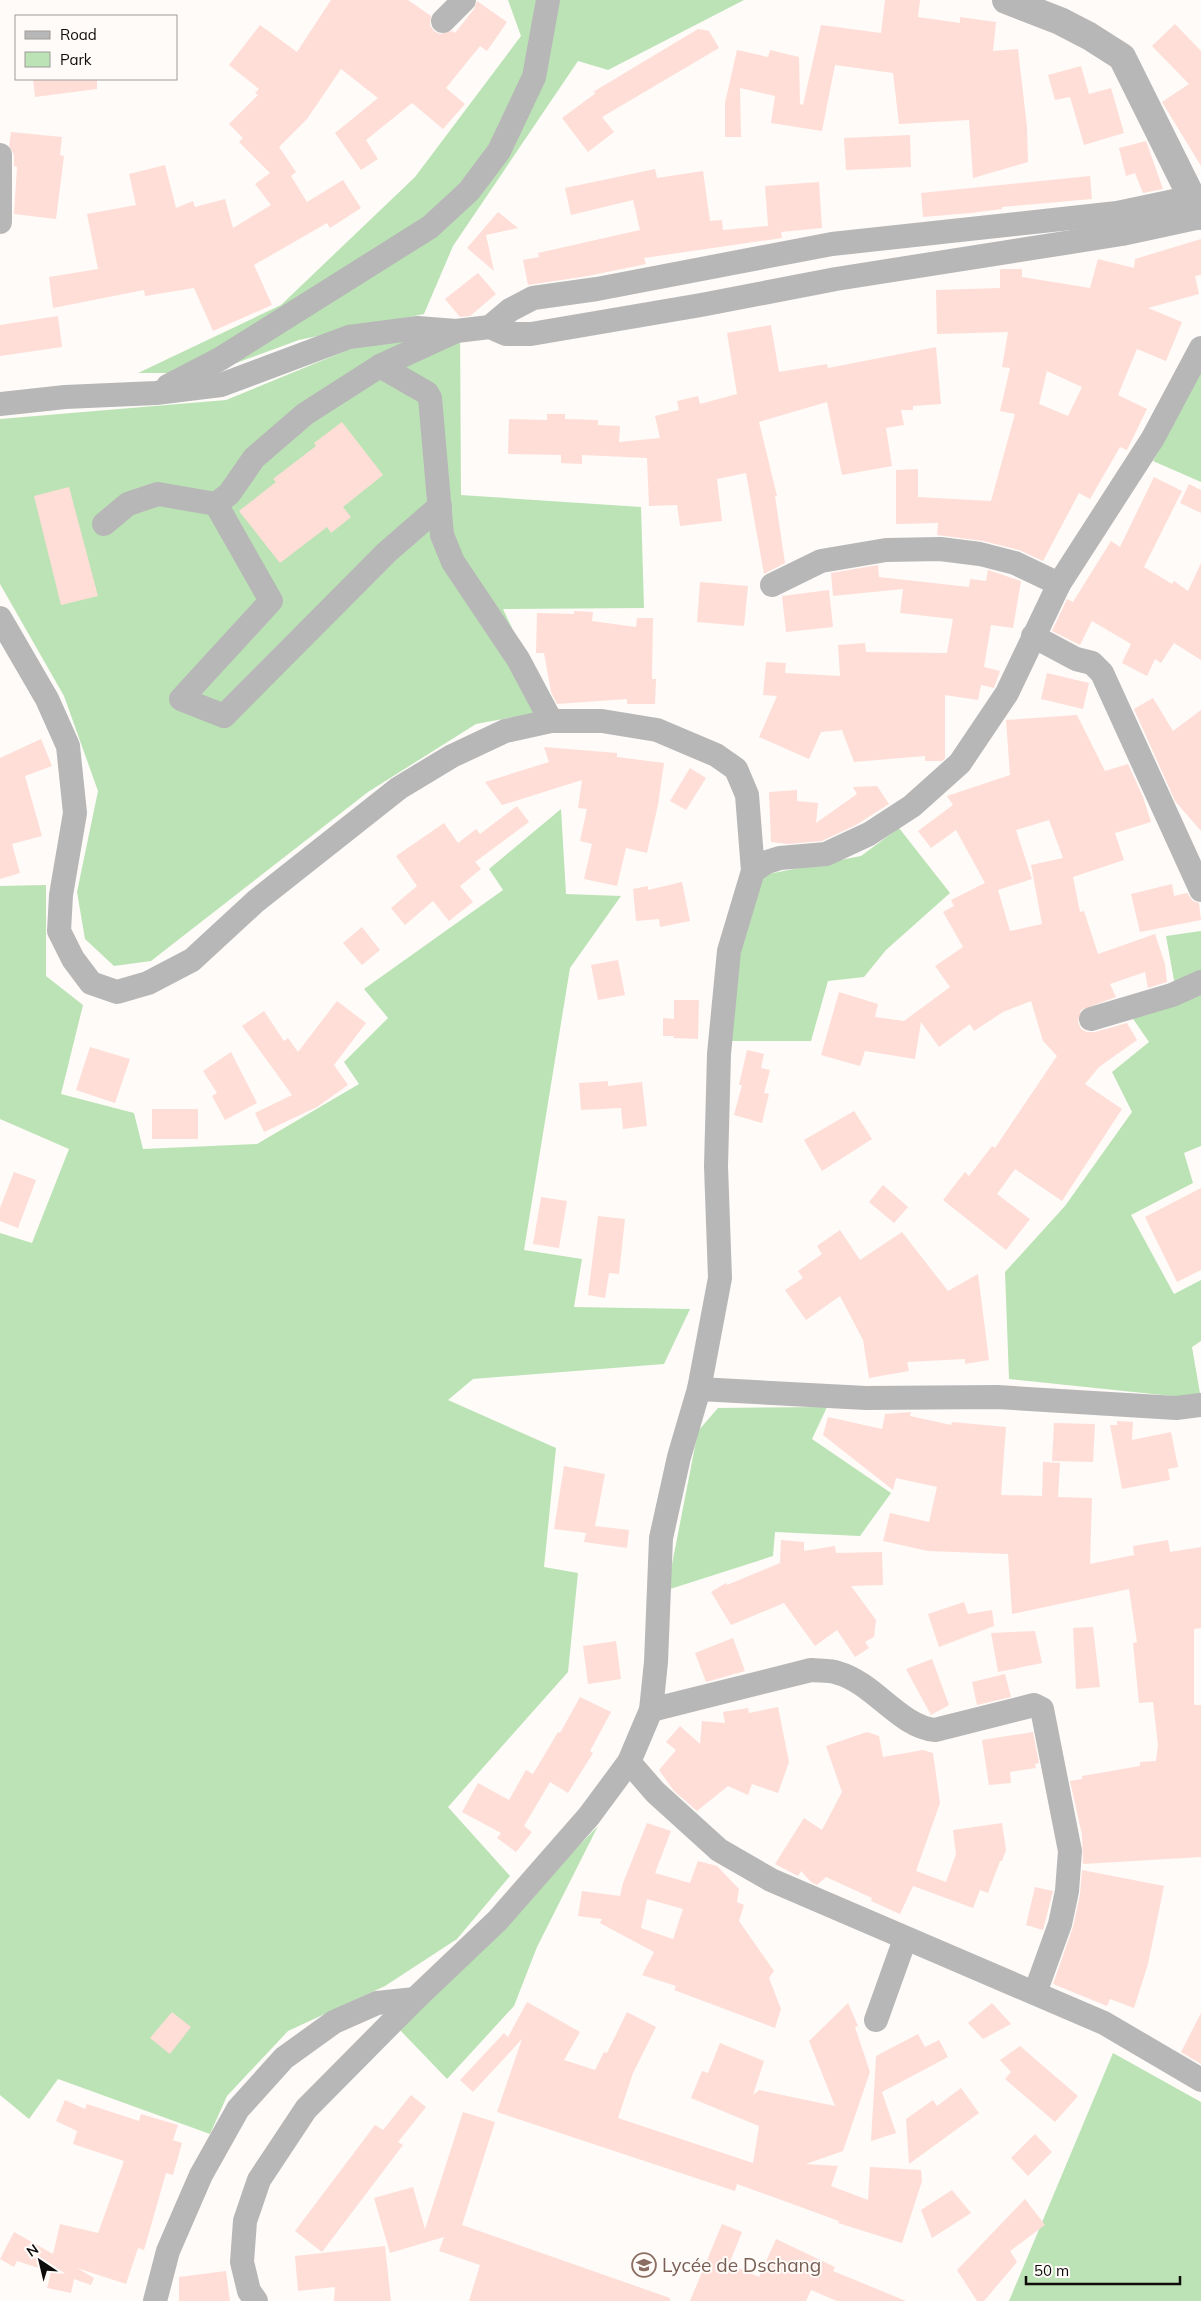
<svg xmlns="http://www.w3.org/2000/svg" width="1201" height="2301" viewBox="0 0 1201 2301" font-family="Mulish,sans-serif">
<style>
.green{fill:#bce3b5}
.building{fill:#ffded8;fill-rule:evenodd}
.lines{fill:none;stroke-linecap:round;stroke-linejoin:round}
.minor{stroke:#b8b7b8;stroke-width:24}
.tertiary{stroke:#b8b7b8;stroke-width:28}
.labels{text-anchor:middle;stroke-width:4;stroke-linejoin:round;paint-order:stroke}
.education-label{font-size:19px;fill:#785e54;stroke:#fefbf8;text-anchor:start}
</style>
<rect width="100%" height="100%" fill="#fefbf8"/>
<!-- green -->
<g class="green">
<path d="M508,0H744L608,70L578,61L453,246L424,314L299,340L209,373H138L281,305L415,177L521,36Z"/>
<path d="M460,325L461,495L641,507L644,608L503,609L551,710L476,724L368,792L151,961L114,966L85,939L77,892L98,791L64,696L0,584V419L226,400L350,349Z"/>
<path d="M1201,369V482L1153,461Z"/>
<path d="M561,809L566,894L621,896L570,968L524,1250L582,1259L574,1307L690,1309L664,1364L473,1379L448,1400L556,1448L544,1567L578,1573L568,1672L448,1807L510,1876L457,1939L385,1986L288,2031L227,2096L210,2134L58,2079L29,2119L0,2095V1233L32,1243L69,1149L0,1119V886L46,885V976L83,1005L61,1094L134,1113L143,1149L257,1144L359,1084L344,1062L388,1018L364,989L503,890L489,869Z"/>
<path d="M899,828L950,893L886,950L864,977L828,981L811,1041H730L745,916L763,875L861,856Z"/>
<path d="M1201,931V1146L1184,1153L1193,1183L1131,1215L1174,1294L1201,1280V1341L1192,1347L1201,1399L1009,1379L1005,1272L1065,1206L1132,1112L1112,1072L1149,1042L1129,1013L1177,997L1166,936Z"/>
<path d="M827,1407L812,1439L891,1493L860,1536L775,1532L773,1556L667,1590L698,1431L718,1408Z"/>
<path d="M598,1826L537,1947L514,2006L447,2079L400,2030Z"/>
<path d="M1113,2053L1201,2102V2301H1009Z"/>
</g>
<!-- building -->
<g class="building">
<path d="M331,0H408L431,16L430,25L434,31L440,34L452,31L455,33L474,9L477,1L507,22L487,51L480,46L446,88L465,104L443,129L412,103L366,140L378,159L361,170L335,133L378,98L341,69L307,119L279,147L296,172L291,176L307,202L343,180L361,208L330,228L327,223L254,265L272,305L213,331L194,288L145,296L144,290L53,308L49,277L98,269L87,214L136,205L129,174L165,165L176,208L193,201L195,207L225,199L233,228L271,205L255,184L270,173L239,142L243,138L229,124L258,95L255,93L259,89L229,65L260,25L297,52Z"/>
<path d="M885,0H920L918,17L960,23V17L996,22L993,51L1018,49L1027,127L1028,162L973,178L969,120L899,124L893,73L835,65L822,131L771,123L775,96L740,88L741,137H725V103L737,50L768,57L770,50L799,57L800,104L803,105L821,25L881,33Z"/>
<path d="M1175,24L1201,51V166L1162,102L1189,84L1152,46Z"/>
<path d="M698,29L709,31L719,48L602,117L614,132L588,152L562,118L596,93L593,92Z"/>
<path d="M1081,66L1089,94L1111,88L1124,133L1084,145L1070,97L1055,100L1048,75Z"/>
<path d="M33,79H97V89L35,97Z"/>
<path d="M11,132L62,137L60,155L64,156L56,219L14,214L17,167L14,166V155L9,146Z"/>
<path d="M910,135L911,167L846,170L844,138Z"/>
<path d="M1146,141L1163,189L1143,193L1135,173L1126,176L1119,148Z"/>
<path d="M655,169L657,178L703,171L710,221L722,220L723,230L768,226L765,186L819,182L822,228L781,232L782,238L644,258L646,264L588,276L528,285L523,260L539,257L538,253L640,230L633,200L571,215L565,188Z"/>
<path d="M1090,176L1092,199L1002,207V209L971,213L923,217L921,193Z"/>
<path d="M498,212L518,228L486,235L494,271L467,248Z"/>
<path d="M1201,239V275L1195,276L1199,294L1148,308L1182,322L1166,361L1137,349L1118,395L1147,409L1127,450L1120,447L1090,499L1079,493L1043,561L1019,550L983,541L937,535L938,523L896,524V470L918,469V497L991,501L1015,414L1000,411L1010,368L1002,367L1008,332L937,334L936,290L1000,288V269H1022V277L1090,288L1098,259L1134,268L1135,259ZM1047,371L1082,387L1068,416L1039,404Z"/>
<path d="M478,273L496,294L470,316L460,317L445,299Z"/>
<path d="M58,316L62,347L0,356V325Z"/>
<path d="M771,325L779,372L827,364L828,368L936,347L941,404L913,406V410H901L904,425L886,428L892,466L842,475L827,402L759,422L777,496H775L785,563L764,574L746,473L717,479L722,521L680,526L677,505L649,506L647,458L582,455V464L561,463V455L508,454L509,419L547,420V414H565V419L598,420V425L620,426L619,442L660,438L655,416L679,410L677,401L698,396L700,404L737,394L727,333Z"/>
<path d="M342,422L383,475L343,507L351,517L331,533L327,527L280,563L239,511L276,482L273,479L316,446L314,443Z"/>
<path d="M1154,477L1182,491L1144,567L1172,584L1174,581L1188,591L1201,563V660L1174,643L1161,663L1155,659L1147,676L1122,663L1131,644L1092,621L1080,645L1052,631L1067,599L1073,602L1111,541L1120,547Z"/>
<path d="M1189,484L1201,490V513L1180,503Z"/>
<path d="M69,487L98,596L61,605L34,496Z"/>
<path d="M878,565L879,577L969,587L970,579L986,581L988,570L1021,581L1013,628L991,625L984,667L1000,671L994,688L981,685L978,700L945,695V758L942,761H925V756L854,762L842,730L821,732L809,759L759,737L777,696L763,695L766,662L786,663L785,673L840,676L838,645L865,643L866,652L947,653L953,619L900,613L903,589L833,596L831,573Z"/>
<path d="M700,582L748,586L744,626L697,622Z"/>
<path d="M829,590L833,627L786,632L782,596Z"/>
<path d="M574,611L593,612L592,621L636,627L637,618H653L652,679H656L655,704H627V699L557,704L551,692L544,653H536L537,613L574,614Z"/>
<path d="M1047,673L1089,683L1083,709L1041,699Z"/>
<path d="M1153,698L1173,731L1201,710V831L1175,801L1134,709Z"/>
<path d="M1077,715L1105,771L1128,764L1143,797L1151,822L1115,833L1124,860L1073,877L1080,912L1084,911L1098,954L1155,934L1165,964L1167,982L1148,988L1145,972L1110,984L1116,997L1081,1010L1078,1022L1081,1029L1087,1032H1095L1127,1023L1137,1040L1099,1067L1085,1084L1122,1109L1062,1201L1015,1169L997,1194L1030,1219L1006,1250L943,1200L965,1172L969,1176L992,1146L995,1148L1057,1056L1043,1041L1031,1001L1003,1012L974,1031L970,1024L939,1047L921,1022L915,1059L865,1051L860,1066L821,1055L839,992L878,1004L875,1017L904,1021L950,987L935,966L963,947L943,912L954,906L951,900L985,883L956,830L931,848L918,831L953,805L947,796L1010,775L1006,720ZM1049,820L1063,858L1031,865L1042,924L1010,931L998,890L1032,879L1016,830Z"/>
<path d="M41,739L52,766L25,776L42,836L12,844L20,873L0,879V758Z"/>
<path d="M544,747L617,753V757L664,763L658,805L647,853L626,848L617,886L584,879L592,844L580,841L587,809L578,808L582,780L502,805L485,782L549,762Z"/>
<path d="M690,768L706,778L686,810L670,801Z"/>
<path d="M877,786L889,804L856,825L822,841L788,844L771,842L769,792L797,790V801L818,803L816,823L857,794L853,787Z"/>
<path d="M517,806L529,822L475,862L481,869L460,886L473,902L449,921L433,901L405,925L391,908L417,886L396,856L444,823L458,843L476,829L480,834Z"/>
<path d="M682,882L690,921L660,927L659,919L636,921L633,889L648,886V890Z"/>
<path d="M1172,884L1174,896L1187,893L1193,901L1199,903L1201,920L1140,932L1131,894Z"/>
<path d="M362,927L380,950L362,965L343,943Z"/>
<path d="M618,960L625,995L598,1000L591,965Z"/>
<path d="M674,1000H699L698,1039L673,1038L674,1036H663V1018L674,1019Z"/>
<path d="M337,1001L366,1023L334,1065L348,1085L317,1107L264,1132L255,1113L292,1095L242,1026L264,1011L284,1041L288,1038L298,1052Z"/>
<path d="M90,1047L130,1059L115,1103L76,1090Z"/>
<path d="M747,1050L764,1054L761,1068L770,1070L764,1093L769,1094L762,1123L734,1115L742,1085H739Z"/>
<path d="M231,1052L257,1103L225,1120L212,1096L217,1093L203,1071Z"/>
<path d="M608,1081V1086L642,1082L647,1126L623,1129L621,1108L581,1110L579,1083Z"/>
<rect x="152" y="1109" width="46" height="30"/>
<path d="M854,1111L872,1139L822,1171L804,1140Z"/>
<path d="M14,1172L36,1180L18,1228L0,1221V1208Z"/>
<path d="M883,1185L908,1207L894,1223L869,1202Z"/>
<path d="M1201,1188V1270L1177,1282L1145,1217Z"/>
<path d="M541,1197L567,1201L559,1248L533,1244Z"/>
<path d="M598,1216L625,1219L619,1274L609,1273L605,1298L588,1295Z"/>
<path d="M840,1230L860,1260L902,1232L948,1291L978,1274L989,1360L965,1364V1359L907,1362L909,1371L869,1378L863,1340L840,1296L806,1320L785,1290L803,1278L798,1271L822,1254L817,1246Z"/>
<path d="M911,1412L910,1416L951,1425L952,1422L1006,1427L1001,1495L1042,1496L1043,1462L1060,1463L1058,1497L1092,1498L1090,1564L1134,1555L1133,1546L1168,1540L1170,1552L1201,1547V1628L1194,1629V1705H1201V1857L1083,1864L1082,1835L1070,1781L1082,1779V1776L1140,1766V1762L1156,1761L1158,1745L1153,1702L1139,1703L1133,1643L1137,1642L1129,1589L1012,1614L1008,1554L928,1551L883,1541L890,1513L929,1522L937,1487L896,1478L893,1490L823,1435L828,1417L882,1429L885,1414Z"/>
<path d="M1117,1421L1133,1422L1132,1440L1171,1432L1178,1467L1168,1469L1170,1480L1122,1489L1110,1425H1117Z"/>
<path d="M1054,1423L1095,1424L1093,1462L1052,1461Z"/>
<path d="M564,1466L605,1474L595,1526L629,1530L627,1548L584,1542L586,1533L554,1529Z"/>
<path d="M781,1540L804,1542V1551L835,1546L836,1553L882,1552L883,1585L851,1586L876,1620L874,1637L865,1642L869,1648L855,1657L837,1630L815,1646L784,1603L731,1625L711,1592L726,1583L727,1585L780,1563Z"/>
<path d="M964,1602L968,1614L992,1610L994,1626L939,1647L928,1614Z"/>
<path d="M1093,1627L1100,1687L1076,1689L1073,1628Z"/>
<path d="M1035,1631L1042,1663L998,1672L991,1633Z"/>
<path d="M733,1638L745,1671L706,1682L695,1653Z"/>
<path d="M616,1641L621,1679L588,1684L583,1646Z"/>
<path d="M932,1659L949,1705L931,1715L906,1669Z"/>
<path d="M1005,1674L1011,1697L977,1705L972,1682Z"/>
<path d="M580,1697L611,1712L590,1751L593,1753L568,1793L550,1782L524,1826L532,1832L516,1852L497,1838L501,1833L462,1812L478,1783L509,1800L526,1770L533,1774L558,1732L560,1733Z"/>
<path d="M778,1707L789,1762L778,1793L752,1784L748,1795L728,1786L697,1811L674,1791L659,1770L676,1750L666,1742L680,1726L700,1744L702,1721L725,1723L723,1712L748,1708L749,1713Z"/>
<path d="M867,1732L879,1736L883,1757L923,1750L933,1753L940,1803L916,1871L946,1882L956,1854L953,1830L1002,1823L1006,1850L1002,1861H1000L988,1893L980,1890L973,1908L913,1886L900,1914L871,1901L872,1898L826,1877L817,1885L811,1882L801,1871L798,1876L775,1864L804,1818L822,1830L842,1792L826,1746Z"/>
<path d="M1033,1732L1039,1763L1035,1764L1036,1768L1010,1772L1011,1783L989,1785L982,1740Z"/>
<path d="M647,1823L671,1831L655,1873L690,1883L698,1861L717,1866L739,1889L737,1902L744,1905L739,1921L774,1971L769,1978L781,2009L775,2028L674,1990L676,1986L642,1975L654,1952L600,1923L602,1919L578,1916L582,1891L620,1896L623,1883ZM647,1899L683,1909L673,1939L641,1928Z"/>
<path d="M1082,1870L1164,1886L1148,1964L1134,2008L1110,1999L1107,2006L1053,1984L1073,1927L1080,1894Z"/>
<path d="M1035,1887L1053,1891L1043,1930L1026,1925Z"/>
<path d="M527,2002L580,2032L564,2060L595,2070L604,2052L607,2053L627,2012L656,2027L633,2073L618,2118L753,2163L759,2126L691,2098L702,2071L708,2073L720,2043L764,2061L753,2095L759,2090L835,2106L809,2041L848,2003L858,2026L855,2027L870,2072L843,2151L806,2164L838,2166L831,2186L868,2200L870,2167L921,2170L922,2181L902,2243L838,2223L839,2221L737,2184L735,2191L497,2112L522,2039L473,2092L460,2080L504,2033L508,2037Z"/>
<path d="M992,2003L1011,2024L983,2039L968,2023Z"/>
<path d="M172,2012L191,2027L170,2054L150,2038Z"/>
<path d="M1201,2013V2064L1181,2052Z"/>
<path d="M918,2034L925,2047L939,2040L948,2057L882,2092L896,2133L871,2141L876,2056Z"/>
<path d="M1020,2046L1078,2096L1055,2122L1005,2079L1011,2072L1000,2060Z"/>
<path d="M961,2088L979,2113L909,2164L906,2119L933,2100L937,2106Z"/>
<path d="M411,2095L426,2107L398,2142L403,2145L322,2252L295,2231L375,2125L383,2130Z"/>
<path d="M65,2100L85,2109L87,2104L139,2121L141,2114L178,2125L173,2140L182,2143L173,2175L166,2173L144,2250L138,2248L126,2284L77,2268L94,2278L91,2285L74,2279L71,2293L47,2288L51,2272L17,2261L14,2267L0,2259L14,2232L53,2254L60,2224L98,2233L124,2161L73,2144L77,2131L56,2121Z"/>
<path d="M463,2112L495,2122L462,2225L670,2298V2301H469L480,2265L439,2251L444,2237L390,2253L374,2198L413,2187L425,2229Z"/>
<path d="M1035,2134L1052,2152L1028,2176L1011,2158Z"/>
<path d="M952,2190L971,2213L932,2238L921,2210Z"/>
<path d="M1025,2199L1045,2225L1010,2251L1017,2262L984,2301H977L957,2270Z"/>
<path d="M722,2224L742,2232L729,2264L759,2277L776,2239L835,2267L833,2271L906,2301H837L811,2290L806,2301H690Z"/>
<path d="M385,2246L391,2301H334L335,2287L298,2291L295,2256Z"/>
<path d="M226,2271L230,2301H179V2277Z"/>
</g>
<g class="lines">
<!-- minor -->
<g class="minor">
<path d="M443,21L464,0"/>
<path d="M0,155V222"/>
<path d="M490,327L510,310L533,298L597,289L832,244L1117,213L1193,197"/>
<path d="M380,366L427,393L430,398L442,535L453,562L518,659L551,721"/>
<path d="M168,386L220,359L430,227L469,191L499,151L534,77L548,0"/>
<path d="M0,404L65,397L156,393L221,385L349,337L418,328L456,331L490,327L506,334H531L701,305L836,279L1122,234L1201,217"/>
<path d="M216,504L271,601L181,699L224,716L387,552L440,506"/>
<path d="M104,524L128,504L158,494L216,504L229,494L254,458L305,414L380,366L454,332"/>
<path d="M772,585L821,561L886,550L940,549L980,554L1015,563L1059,584"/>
<path d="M0,618L47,699L68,746L75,813L61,895L59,931L73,959L91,983L117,992L148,983L192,960L256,901L399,788L452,756L505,731L551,721H602L657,730L716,755L736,769L747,795L753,871L729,951L719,1054L716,1166L720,1278L699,1389L679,1457L661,1538L656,1662L651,1710L629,1762L589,1816L498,1920L415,1999L306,2109L259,2180L245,2221L242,2262L249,2291L256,2301"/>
<path d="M1033,636L1076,659L1092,663L1102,673L1201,890"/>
<path d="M753,871L767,862L780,858L826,854L869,834L912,806L960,763L1007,693L1059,584L1153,438L1201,348"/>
<path d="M1091,1019L1172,995L1201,982"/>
<path d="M699,1389L866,1398L997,1397L1176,1408L1201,1405"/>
<path d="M651,1710L811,1670C819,1671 830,1670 838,1673C874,1683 900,1727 935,1730L1034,1705L1042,1709L1070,1851L1067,1891L1060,1924L1035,1993"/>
<path d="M629,1762L655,1792L719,1850L771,1880L1104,2023L1201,2080"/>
<path d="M876,2020L905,1939"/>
<path d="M155,2301L168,2251L201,2175L238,2109L284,2058L334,2022L377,2003L415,1999"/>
</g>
<!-- tertiary -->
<path class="tertiary" d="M1006,0L1060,21L1089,36L1122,57L1201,216"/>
</g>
<!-- icons -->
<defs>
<g id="school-ring" transform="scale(1.25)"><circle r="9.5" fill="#fefbf8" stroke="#8d6e63" stroke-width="1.5"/><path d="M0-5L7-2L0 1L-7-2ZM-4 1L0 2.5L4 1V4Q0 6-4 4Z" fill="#8d6e63"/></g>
</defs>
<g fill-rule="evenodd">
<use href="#school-ring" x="644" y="2265"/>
</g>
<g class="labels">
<!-- education labels -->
<g class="education-label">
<text x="662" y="2272">Lycée de Dschang</text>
</g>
</g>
<!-- legend -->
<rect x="15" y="15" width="162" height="65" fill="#fefbf8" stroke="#9e9c9a"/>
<rect x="25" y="31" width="25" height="8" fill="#b8b7b8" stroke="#9e9c9a"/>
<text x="60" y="40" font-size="15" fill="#0e0d0c">Road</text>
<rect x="25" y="52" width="25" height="15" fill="#bce3b5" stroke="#9e9c9a"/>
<text x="60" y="65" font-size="15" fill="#0e0d0c">Park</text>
<!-- north arrow -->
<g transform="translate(40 2261) rotate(325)" stroke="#fefbf8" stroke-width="4" paint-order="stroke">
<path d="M0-4L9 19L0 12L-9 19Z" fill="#0e0d0c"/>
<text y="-8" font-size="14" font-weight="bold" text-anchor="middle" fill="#0e0d0c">N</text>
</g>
<!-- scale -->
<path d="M1026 2276v8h154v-8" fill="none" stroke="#0e0d0c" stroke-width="2.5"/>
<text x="1034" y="2276" font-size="15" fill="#0e0d0c" stroke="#fefbf8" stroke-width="4" paint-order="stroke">50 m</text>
</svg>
